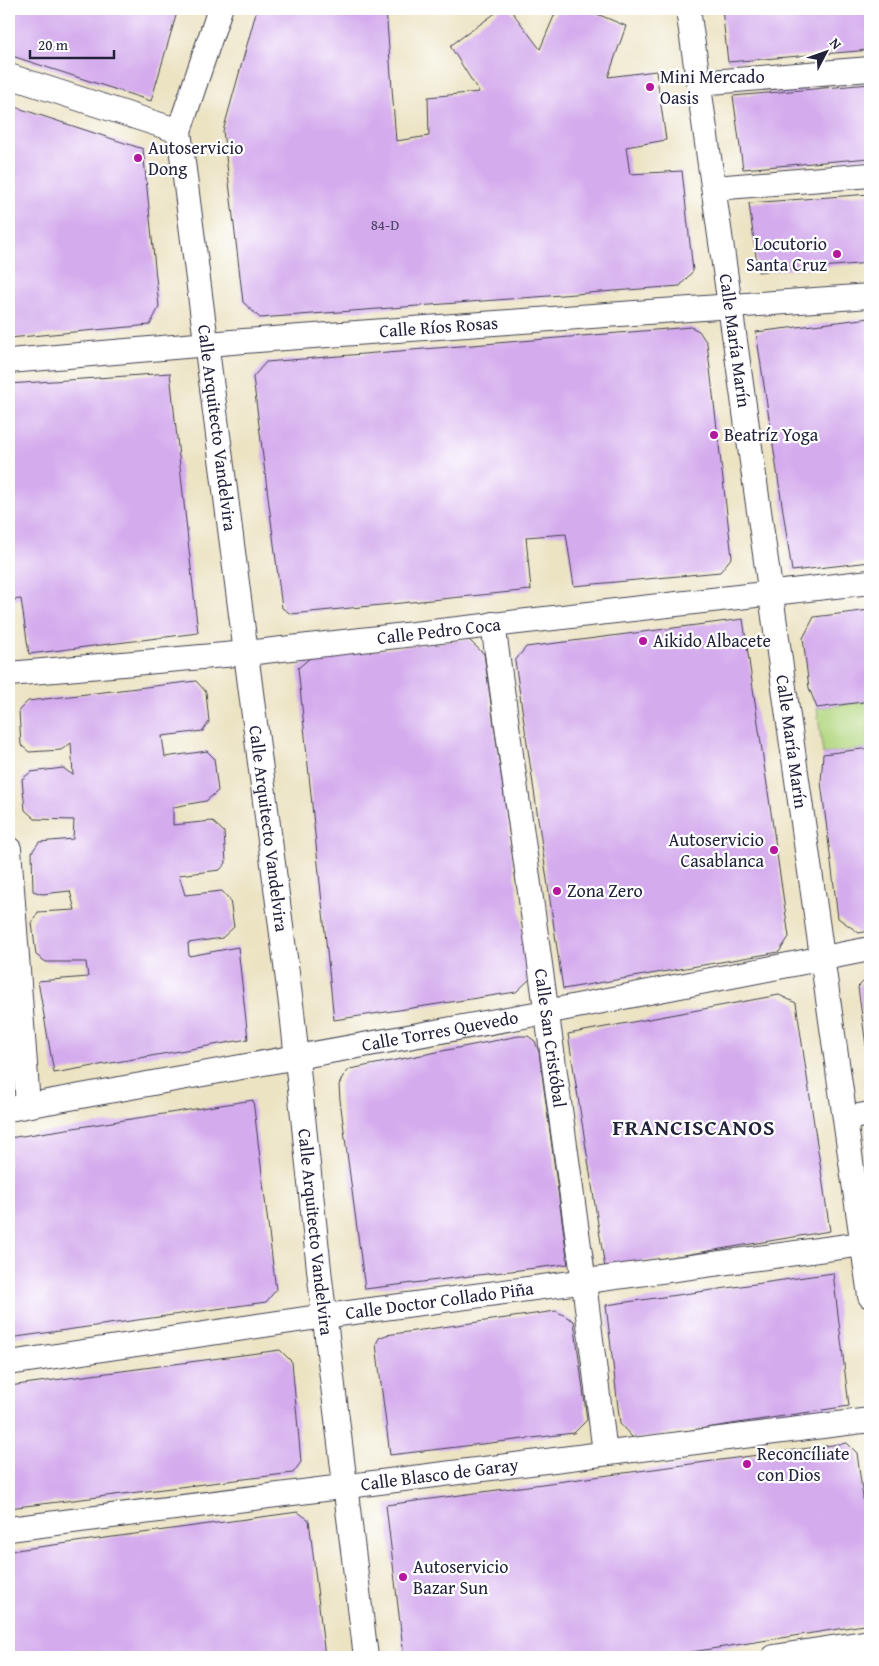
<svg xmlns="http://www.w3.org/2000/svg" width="879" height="1666" viewBox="0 0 879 1666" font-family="'Gentium Book Plus',serif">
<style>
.green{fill:#b3d780;stroke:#6a7c5e}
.building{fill:#d4abed}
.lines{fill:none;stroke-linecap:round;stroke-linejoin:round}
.street-casing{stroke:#403f4f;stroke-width:26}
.street{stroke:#fff;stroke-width:24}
.poi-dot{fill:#b5179e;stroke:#fff;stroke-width:2}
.labels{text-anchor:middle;stroke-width:4.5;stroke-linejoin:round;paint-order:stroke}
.number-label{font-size:15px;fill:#4e4468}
.poi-label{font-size:18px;fill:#22223b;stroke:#fff;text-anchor:start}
.street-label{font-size:18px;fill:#22223b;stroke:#fff}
.district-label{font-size:22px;font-weight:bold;letter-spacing:1px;fill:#22223b;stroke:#fff}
</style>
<rect width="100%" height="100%" fill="#fff"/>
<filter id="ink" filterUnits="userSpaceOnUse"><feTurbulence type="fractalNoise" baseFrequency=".02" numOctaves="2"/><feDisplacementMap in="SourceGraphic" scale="10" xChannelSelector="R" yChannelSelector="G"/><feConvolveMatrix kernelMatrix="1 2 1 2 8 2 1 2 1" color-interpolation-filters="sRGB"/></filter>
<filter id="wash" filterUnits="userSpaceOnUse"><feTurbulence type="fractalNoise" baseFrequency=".0096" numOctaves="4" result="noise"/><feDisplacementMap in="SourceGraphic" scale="20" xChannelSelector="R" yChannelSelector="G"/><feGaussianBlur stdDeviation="1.12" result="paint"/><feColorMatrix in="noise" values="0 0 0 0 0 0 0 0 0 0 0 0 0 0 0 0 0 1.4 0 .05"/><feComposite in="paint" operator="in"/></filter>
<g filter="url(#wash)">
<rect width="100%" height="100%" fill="#ece3c3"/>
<!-- green -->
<path class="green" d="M870,701V748L823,754L817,708Z"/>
<g id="blocks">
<!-- building -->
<g class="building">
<path d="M9,9H178L151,101L9,55Z"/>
<path d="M257,9H386L396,141L429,136L428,97L479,92L450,46L501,9H510L540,49L557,9H585L626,26L608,77L656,71L666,140L626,147L630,174L682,171L693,271L680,286L260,318L243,302L223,131Z"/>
<path d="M722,9H870V50L728,62Z"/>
<path d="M870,84V158L743,169L733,96Z"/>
<path d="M9,105L143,149L159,307L150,325L9,338Z"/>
<path d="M870,194V263L758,272L749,203Z"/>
<path d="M870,318V562L792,571L756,332Z"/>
<path d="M691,327L699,331L707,343L732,557L720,572L574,586L566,534L526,537L531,590L291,614L282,608L253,377L266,362Z"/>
<path d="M170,373L198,633L29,654L21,599L9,600V384Z"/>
<path d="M870,610V701L817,708L809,688L803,638L814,617Z"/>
<path d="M743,619L789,937L779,952L563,989L515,661L526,647Z"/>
<path d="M468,639L484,654L530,979L516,992L334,1020L298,668L310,658Z"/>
<path d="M196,681L206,692L209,722L203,731L162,736L165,757L207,751L214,758L218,791L206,801L173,807V825L212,821L224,832L226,863L220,870L179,875L185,895L222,891L230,900L234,927L222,938L188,943L189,956L238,947L248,1039L54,1073L38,981L88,977L86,962H46L36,955L32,923L38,912L75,910L70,891L42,894L33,891L32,852L39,842L73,839L74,820L35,819L25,810L22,779L31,772L63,768L73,775L71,743L61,750L29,752L21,745L19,710L28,701Z"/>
<path d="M870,748V931L859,933L838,918L821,782L823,754Z"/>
<path d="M870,975V1068H869L858,987Z"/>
<path d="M779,995L796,1003L830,1231L605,1268L568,1034Z"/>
<path d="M519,1036H528L535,1041L539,1052L568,1264L365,1289L340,1100L339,1085L343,1076L350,1069Z"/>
<path d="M9,1042L14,1082L9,1083Z"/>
<path d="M253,1100L276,1290L266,1302L9,1338V1138Z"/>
<path d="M833,1273L849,1406L634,1439L620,1424L606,1305Z"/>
<path d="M556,1311L574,1321L587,1420L574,1433L390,1455L376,1344L379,1338L386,1335Z"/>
<path d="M280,1350L292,1362L301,1462L293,1473L9,1508V1386Z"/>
<path d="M847,1443L857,1453L870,1550V1624L660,1657H404L386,1505Z"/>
<path d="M298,1512L309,1520L325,1657H9V1551Z"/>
</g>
</g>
</g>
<g filter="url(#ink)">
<use href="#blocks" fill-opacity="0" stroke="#403f4f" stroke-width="1"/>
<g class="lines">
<!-- street casing -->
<g class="street-casing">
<g id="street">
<path id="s1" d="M220,9L179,131L292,1012L320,1279L366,1657"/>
<path id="s2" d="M688,9L870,1296"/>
<path d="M9,76L179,131"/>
<path d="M699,83L870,69"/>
<path d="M715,188L870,175"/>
<path id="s3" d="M9,361L244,341L870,296"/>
<path id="s4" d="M493,624L584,1283L605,1453"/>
<path id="s5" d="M9,674L247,653L870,582"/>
<path d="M9,849L28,1105"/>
<path id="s6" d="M9,1109L546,1012L870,949"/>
<path d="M847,1118L870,1114"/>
<path id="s7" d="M9,1363L325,1316L870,1243"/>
<path id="s8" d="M9,1529L870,1420"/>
<path d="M774,1657L870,1642"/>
</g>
</g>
<!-- street -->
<use href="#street" class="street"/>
</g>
</g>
<!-- markers -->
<g class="poi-dot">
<circle cx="650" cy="87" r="5"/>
<circle cx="138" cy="158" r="5"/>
<circle cx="837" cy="254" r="5"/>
<circle cx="714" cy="435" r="5"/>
<circle cx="643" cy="641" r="5"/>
<circle cx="774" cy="850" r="5"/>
<circle cx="557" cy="891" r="5"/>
<circle cx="747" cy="1464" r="5"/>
<circle cx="403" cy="1577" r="5"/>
</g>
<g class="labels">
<!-- number labels -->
<g class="number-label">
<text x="385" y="230">84-D</text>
</g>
<!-- poi labels -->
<g class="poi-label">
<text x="660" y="83">Mini Mercado<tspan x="660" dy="21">Oasis</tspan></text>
<text x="148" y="154">Autoservicio<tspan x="148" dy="21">Dong</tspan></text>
<text x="827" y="250" text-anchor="end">Locutorio<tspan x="827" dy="21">Santa Cruz</tspan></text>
<text x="724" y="441">Beatríz Yoga</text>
<text x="653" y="647">Aikido Albacete</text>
<text x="764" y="846" text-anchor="end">Autoservicio<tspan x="764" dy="21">Casablanca</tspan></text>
<text x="567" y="897">Zona Zero</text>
<text x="757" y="1460">Reconcíliate<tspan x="757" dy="21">con Dios</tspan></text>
<text x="413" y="1573">Autoservicio<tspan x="413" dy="21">Bazar Sun</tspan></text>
</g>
<!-- street labels -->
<g class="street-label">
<text dy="6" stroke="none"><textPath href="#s3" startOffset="431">Calle Ríos Rosas</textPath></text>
<text dy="6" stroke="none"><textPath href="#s2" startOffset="335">Calle María Marín</textPath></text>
<text dy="6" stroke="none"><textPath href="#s1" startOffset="428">Calle Arquitecto Vandelvira</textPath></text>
<text dy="6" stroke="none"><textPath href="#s5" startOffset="432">Calle Pedro Coca</textPath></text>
<text dy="6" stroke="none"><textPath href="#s2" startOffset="740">Calle María Marín</textPath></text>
<text dy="6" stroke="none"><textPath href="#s1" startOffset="832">Calle Arquitecto Vandelvira</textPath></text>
<text dy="6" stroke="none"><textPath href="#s6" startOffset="438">Calle Torres Quevedo</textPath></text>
<text dy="6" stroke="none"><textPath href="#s4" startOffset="418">Calle San Cristóbal</textPath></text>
<text dy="6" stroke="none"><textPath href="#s1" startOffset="1238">Calle Arquitecto Vandelvira</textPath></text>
<text dy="6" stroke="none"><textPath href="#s7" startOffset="435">Calle Doctor Collado Piña</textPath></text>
<text dy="6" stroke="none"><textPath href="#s8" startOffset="434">Calle Blasco de Garay</textPath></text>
</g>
<!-- district labels -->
<g class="district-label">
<text x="694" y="1135">FRANCISCANOS</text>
</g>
</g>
<!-- margin -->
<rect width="879" height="1666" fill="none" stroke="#fff" stroke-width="30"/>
<!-- north arrow -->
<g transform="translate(826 52) rotate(49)" stroke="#ffffff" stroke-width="4" paint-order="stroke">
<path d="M0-4L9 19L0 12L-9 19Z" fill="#22223b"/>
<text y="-8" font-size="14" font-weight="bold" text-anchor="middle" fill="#22223b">N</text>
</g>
<!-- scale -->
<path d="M30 50v8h84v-8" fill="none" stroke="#22223b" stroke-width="2.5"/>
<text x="38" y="50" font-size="15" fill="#22223b" stroke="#ffffff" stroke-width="4" paint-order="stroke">20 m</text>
</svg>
